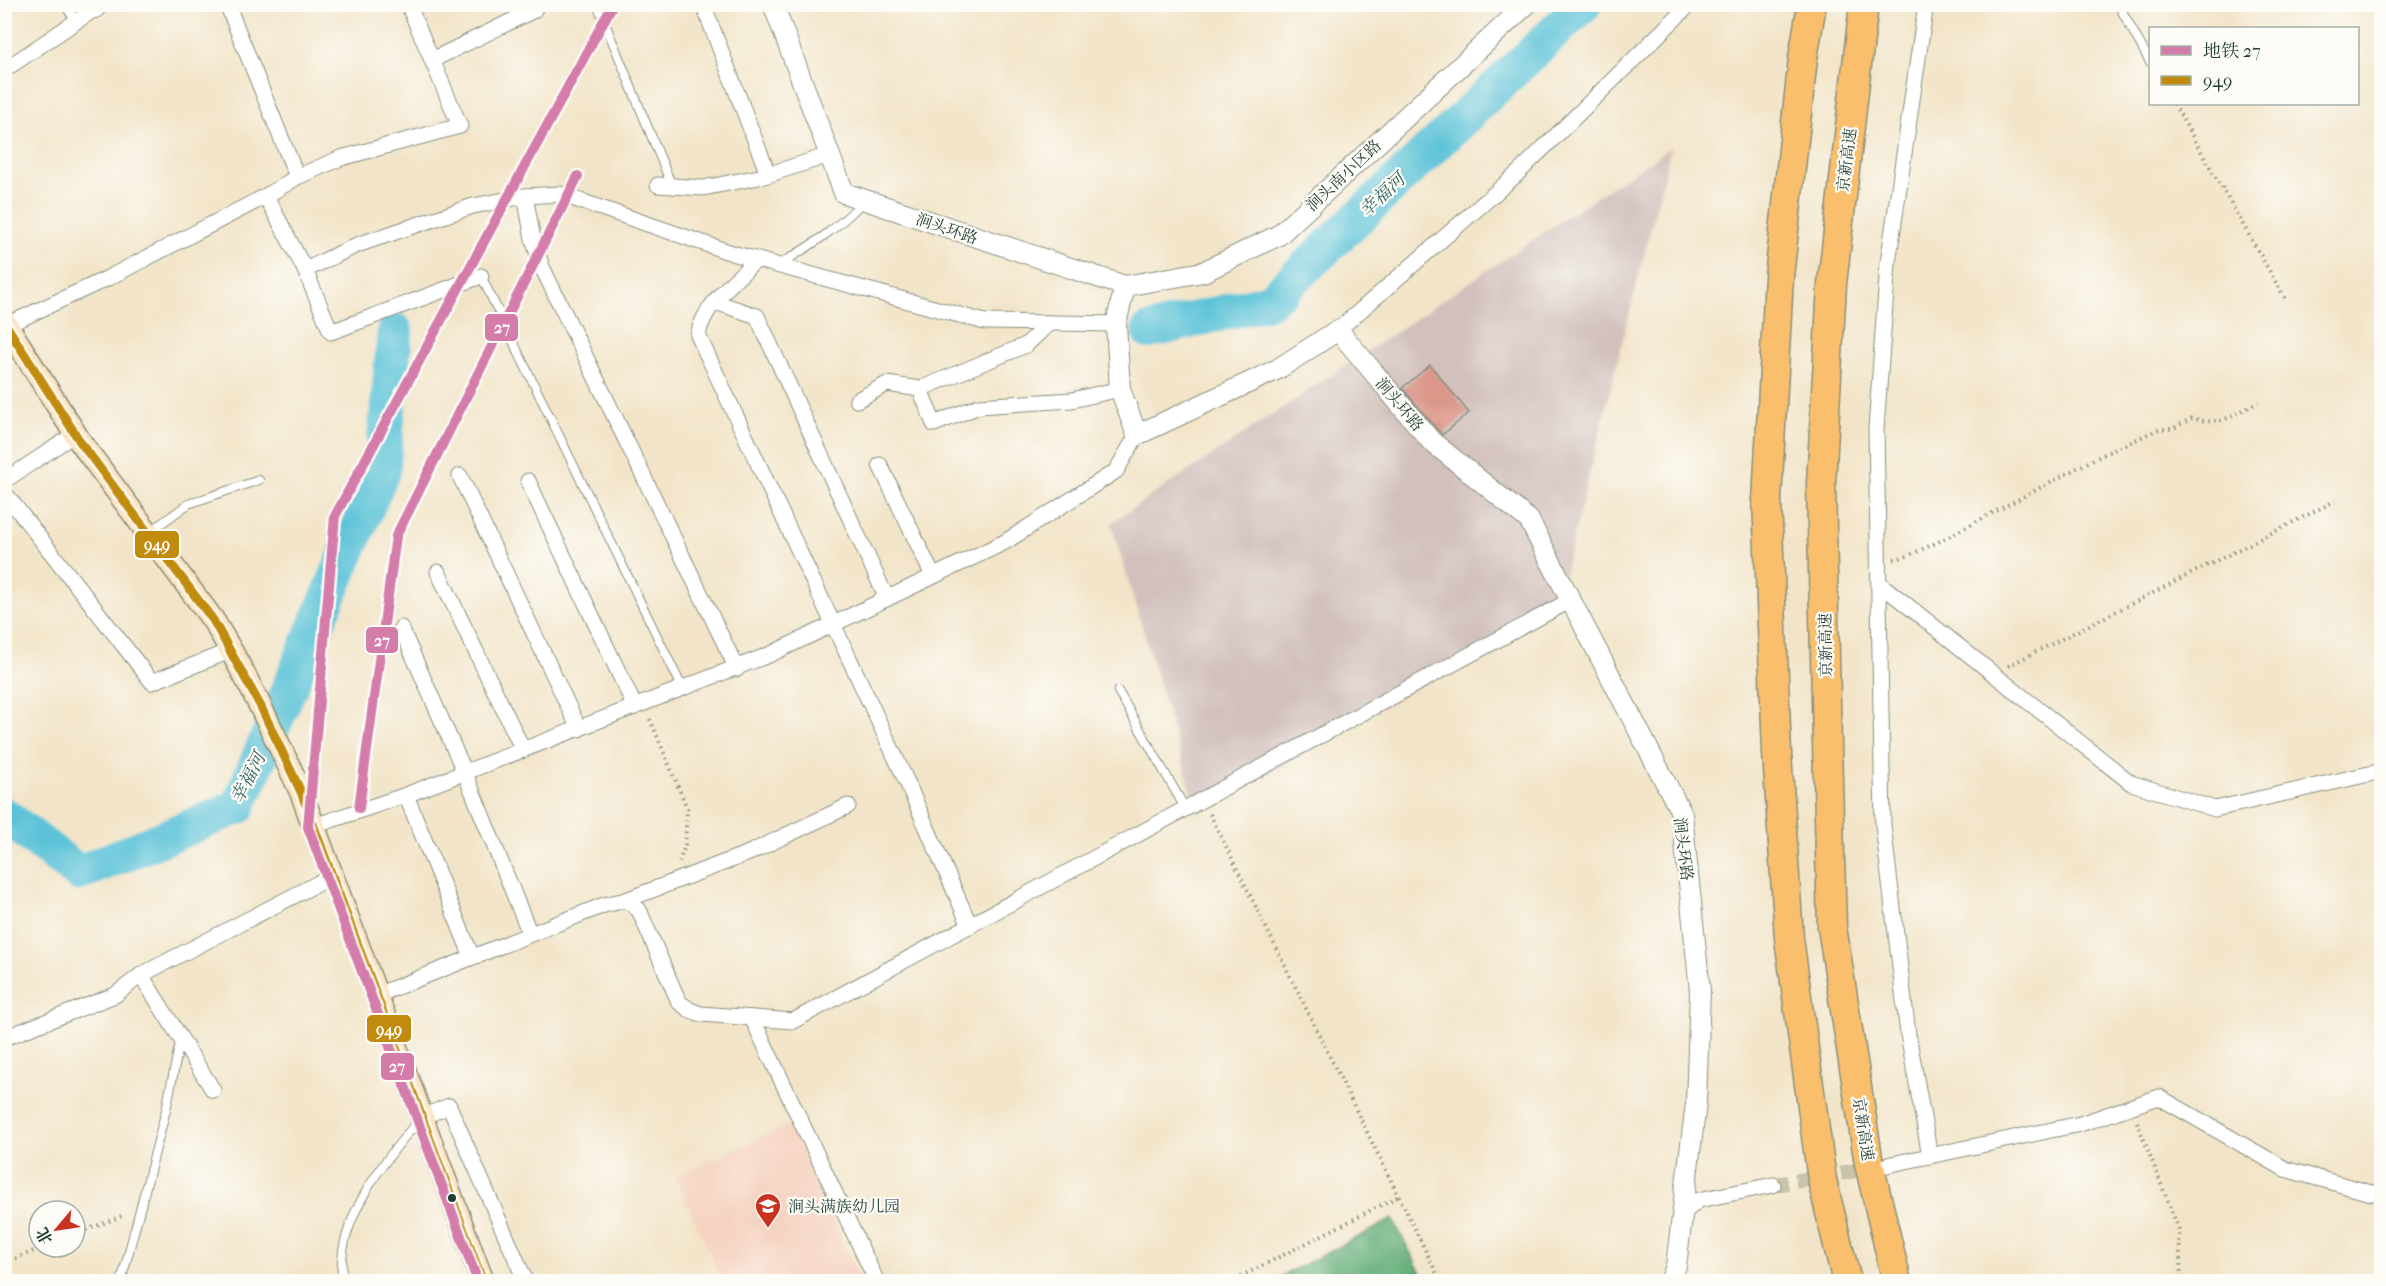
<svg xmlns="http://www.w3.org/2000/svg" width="2386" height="1286" viewBox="0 0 2386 1286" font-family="'IM FELL French Canon','Noto Serif SC',serif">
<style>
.built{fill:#f5d3c1}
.industrial{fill:#d1c0bc}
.forest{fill:#60ac76;stroke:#407455;stroke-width:1.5}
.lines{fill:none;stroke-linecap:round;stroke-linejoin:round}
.river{stroke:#5bc2d8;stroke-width:36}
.building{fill:#dc978b}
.minor-tunnel{stroke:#c8c3aa;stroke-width:15;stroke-dasharray:15 8;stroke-linecap:butt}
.service-casing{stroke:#88907e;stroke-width:10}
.minor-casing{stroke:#88907e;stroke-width:17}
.tertiary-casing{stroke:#88907e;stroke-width:22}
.secondary-casing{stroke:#88907e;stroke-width:25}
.motorway-casing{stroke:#88907e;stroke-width:31}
.path{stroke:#88907e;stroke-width:4;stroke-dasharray:1.5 4.5;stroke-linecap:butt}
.service{stroke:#fff;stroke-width:8}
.minor{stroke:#fff;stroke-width:15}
.tertiary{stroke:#fff;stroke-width:20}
.secondary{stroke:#fde5c4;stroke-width:22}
.motorway{stroke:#f9bf6c;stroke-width:28}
.bus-1-casing{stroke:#fdfcf7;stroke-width:14}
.bus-1{stroke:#c18c0d;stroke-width:9}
.metro-1-casing{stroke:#fdfcf7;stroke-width:15}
.metro-1{stroke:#d47daa;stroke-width:10}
.bus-dot{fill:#1f3d34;stroke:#fdfcf7;stroke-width:2}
.labels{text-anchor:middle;stroke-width:4.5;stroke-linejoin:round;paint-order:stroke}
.street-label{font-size:16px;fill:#1f3d34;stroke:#fdfcf7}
.poi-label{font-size:16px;fill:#1f3d34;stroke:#fdfcf7;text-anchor:start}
.water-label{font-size:18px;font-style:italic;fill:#2e5e5d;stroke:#fdfcf7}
.line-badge{stroke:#fdfcf7;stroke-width:2}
.badge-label{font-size:16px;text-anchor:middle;font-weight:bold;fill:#fff}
</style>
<rect width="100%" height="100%" fill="#fdfcf7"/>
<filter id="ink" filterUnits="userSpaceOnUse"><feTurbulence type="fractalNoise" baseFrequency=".0167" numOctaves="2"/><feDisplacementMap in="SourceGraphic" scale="12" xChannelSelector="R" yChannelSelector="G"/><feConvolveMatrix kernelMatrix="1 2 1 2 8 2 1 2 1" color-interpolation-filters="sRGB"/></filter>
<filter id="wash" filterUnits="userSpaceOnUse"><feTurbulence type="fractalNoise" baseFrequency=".008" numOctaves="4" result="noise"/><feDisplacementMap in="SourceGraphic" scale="24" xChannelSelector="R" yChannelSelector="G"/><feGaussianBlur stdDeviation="1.35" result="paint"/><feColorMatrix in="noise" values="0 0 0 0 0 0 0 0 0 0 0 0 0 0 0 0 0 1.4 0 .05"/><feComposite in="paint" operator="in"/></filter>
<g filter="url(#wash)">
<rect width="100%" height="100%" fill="#f2e4c8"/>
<!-- built -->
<path class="built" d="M790,1124L860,1281H722L675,1177Z"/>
<!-- industrial -->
<path class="industrial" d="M1671,147L1556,607L1198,814L1111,523Z"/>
<!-- forest -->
<path class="forest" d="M1393,1219L1425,1281H1272Z"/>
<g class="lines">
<!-- river -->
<g class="river">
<path d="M1149,331L1270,301L1584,4"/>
<path d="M4,815L79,873L238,807L382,472L395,331"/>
</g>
</g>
<g id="blocks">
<!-- building -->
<path class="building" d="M1430,365L1469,413L1442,435L1402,388Z"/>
</g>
</g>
<g filter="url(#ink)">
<use href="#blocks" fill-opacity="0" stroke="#88907e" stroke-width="1.5"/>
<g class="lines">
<!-- minor-tunnel -->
<path class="minor-tunnel" d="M1773,1185L1877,1167"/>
<!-- service casing -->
<g class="service-casing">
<g id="service">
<path d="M64,4L76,21"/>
<path d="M597,4L672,186"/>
<path d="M2118,4L2150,62"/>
<path d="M778,265C809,247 839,228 863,201"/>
<path d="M481,276L683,689"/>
<path d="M151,531L188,504L259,480"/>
<path d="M1118,691L1185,808"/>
<path d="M121,1282L166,1110L180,1041"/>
<path d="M343,1282C333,1225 384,1160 419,1120"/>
</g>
</g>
<!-- minor casing -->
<g class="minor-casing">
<g id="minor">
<path d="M227,4L297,177"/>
<path d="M408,4L432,60"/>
<path d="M703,4L768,174"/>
<path d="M1926,4L1888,263L1876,429L1883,825L1908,1034L1930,1156"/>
<path d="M4,70L102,4"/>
<path d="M658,185L703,188L764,176L829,155"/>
<path d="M266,196L305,270L331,332L481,276"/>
<path d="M525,196L533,239L542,267L737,669"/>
<path d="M756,260C735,281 704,304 698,335L906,780L970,926"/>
<path d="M305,270L357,245L473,206L525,196L560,194L732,253L985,322L1116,324"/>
<path d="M715,302L757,316L887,599"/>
<path d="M1049,323L1026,345L920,389L934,424L979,406L1072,400L1120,389"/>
<path d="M7,325L108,278L266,196L297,177L341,158L460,126L432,60L534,10L537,4"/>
<path d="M1338,330L1517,174L1690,4"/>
<path d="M857,400L887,384L920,389"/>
<path d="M880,465L933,576"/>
<path d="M460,476L579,729"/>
<path d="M4,481L75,434"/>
<path d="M528,481L635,707"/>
<path d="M4,492L152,682L232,650"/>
<path d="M438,572L523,750"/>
<path d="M1879,583L2131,783L2215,809L2382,771"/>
<path d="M401,628L465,773L530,934"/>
<path d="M406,795L472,957"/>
<path d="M314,826L406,795L771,654L1005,542L1116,471L1137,435"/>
<path d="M626,900L749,853L848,806"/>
<path d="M141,975L213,1090"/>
<path d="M377,995L604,905L626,900L639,910L679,1002L690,1010L701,1014L793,1021L1571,600"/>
<path d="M752,1018L877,1282"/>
<path d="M4,1038L115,995L141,975L332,876"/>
<path d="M422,1117L449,1106L526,1282"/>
<path d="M1887,1165L2080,1124L2159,1097L2285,1169L2371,1193L2382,1192"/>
<path d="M1682,1214L1699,1200L1773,1185"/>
</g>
</g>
<!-- tertiary casing -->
<g class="tertiary-casing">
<g id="tertiary">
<path d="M94,4L95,8"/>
<path d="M773,4L844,193L1125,286L1203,272L1279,235L1527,4"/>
<path d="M1125,286L1116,324L1120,389L1137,435L1278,369L1338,330L1431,441L1529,520L1682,814L1700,991L1696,1103L1676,1266L1670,1282"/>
</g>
</g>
<!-- secondary casing -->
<g class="secondary-casing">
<path id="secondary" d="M4,321L81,443L213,620C247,675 274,734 301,792L483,1282"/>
</g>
<!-- motorway casing -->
<g class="motorway-casing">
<g id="motorway">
<path d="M1812,4L1803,58L1779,277L1767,500L1777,753L1789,938L1822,1180L1847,1282"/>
<path d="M1864,4L1832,284L1821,484L1827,744L1832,927L1869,1164L1897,1282"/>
</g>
</g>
<!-- path -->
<g class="path">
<path d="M2174,104L2286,300"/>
<path d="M1894,559L1905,557L1936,543L2096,458L2159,429H2172L2192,418C2222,427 2231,416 2258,402"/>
<path d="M2008,666L2335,501"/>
<path d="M650,719L687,808L685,846L679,862"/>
<path d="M1210,814L1441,1282"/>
<path d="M2137,1122L2179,1230L2181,1282"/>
<path d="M75,1234L125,1215"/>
<path d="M4,1263L44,1247"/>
<path d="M1230,1282L1399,1196"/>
</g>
<!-- service -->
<use href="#service" class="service"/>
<!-- minor -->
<use href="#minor" class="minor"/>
<!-- tertiary -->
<use href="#tertiary" class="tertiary"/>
<!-- secondary -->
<use href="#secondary" class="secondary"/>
<!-- motorway -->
<use href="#motorway" class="motorway"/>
<!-- bus-1 casing -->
<g class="bus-1-casing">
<path id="bus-1" d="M4,322L81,443L213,620L260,705L301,792L483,1282"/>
</g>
<!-- bus-1 -->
<use href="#bus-1" class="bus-1"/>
<!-- metro-1 casing -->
<g class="metro-1-casing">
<g id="metro-1">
<path d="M359,808L396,536L578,176"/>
<path d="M478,1282L308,827L335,516L613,4"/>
</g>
</g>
<!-- metro-1 -->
<use href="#metro-1" class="metro-1"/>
</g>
</g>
<!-- icons -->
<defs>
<g id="school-pin" transform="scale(1.35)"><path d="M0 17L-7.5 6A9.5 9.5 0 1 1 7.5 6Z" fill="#c8321e" stroke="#fdfcf7"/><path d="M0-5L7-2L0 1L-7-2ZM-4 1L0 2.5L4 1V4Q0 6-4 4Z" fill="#fff"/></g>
</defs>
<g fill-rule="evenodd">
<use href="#school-pin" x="768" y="1206"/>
</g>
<!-- markers -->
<circle class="bus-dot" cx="452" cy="1198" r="5"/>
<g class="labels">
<!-- street labels -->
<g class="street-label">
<text transform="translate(1846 160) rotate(-83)" y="6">京新高速</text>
<text transform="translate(1343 175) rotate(-43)" y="6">涧头南小区路</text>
<text transform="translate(947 228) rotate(19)" y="6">涧头环路</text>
<text transform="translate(1400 404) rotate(50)" y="6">涧头环路</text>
<text transform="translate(1825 645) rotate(-91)" y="6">京新高速</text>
<text transform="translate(1684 849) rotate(83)" y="6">涧头环路</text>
<text transform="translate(1864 1129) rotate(81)" y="6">京新高速</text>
</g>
<!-- poi labels -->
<g class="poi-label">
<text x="788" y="1212">涧头满族幼儿园</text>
</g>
<!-- water labels -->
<g class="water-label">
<text transform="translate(1382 195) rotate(-43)" y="6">幸福河</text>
<text transform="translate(248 778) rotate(-63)" y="6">幸福河</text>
</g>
</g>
<g class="line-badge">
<rect x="484" y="313" width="35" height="29" rx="6" fill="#d47daa"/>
<rect x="134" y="530" width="46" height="29" rx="6" fill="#c18c0d"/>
<rect x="365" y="626" width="34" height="28" rx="6" fill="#d47daa"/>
<rect x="366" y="1014" width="46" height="29" rx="6" fill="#c18c0d"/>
<rect x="380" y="1052" width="35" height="29" rx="6" fill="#d47daa"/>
</g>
<g class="badge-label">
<text x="502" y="333">27</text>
<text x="157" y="550">949</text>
<text x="382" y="646">27</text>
<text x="389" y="1035">949</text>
<text x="397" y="1072">27</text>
</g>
<!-- margin -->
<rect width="2386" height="1286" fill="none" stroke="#fdfcf7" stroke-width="24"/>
<!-- legend -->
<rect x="2149" y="27" width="210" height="78" fill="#fdfcf7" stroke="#a4b0a9" stroke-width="1.5"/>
<rect x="2161" y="46" width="30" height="9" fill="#d47daa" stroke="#a4b0a9" stroke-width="1.5"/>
<text x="2203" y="57" font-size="18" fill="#1f3d34">地铁 27</text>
<rect x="2161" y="76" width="30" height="9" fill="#c18c0d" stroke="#a4b0a9" stroke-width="1.5"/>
<text x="2203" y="87" font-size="18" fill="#1f3d34">949</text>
<!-- north arrow -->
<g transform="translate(57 1229) rotate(241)"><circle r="28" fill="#fdfcf7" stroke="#a4b0a9" stroke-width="1.5"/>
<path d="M0-4.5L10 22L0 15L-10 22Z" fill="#c8321e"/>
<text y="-9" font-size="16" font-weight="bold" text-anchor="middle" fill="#1f3d34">北</text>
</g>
</svg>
